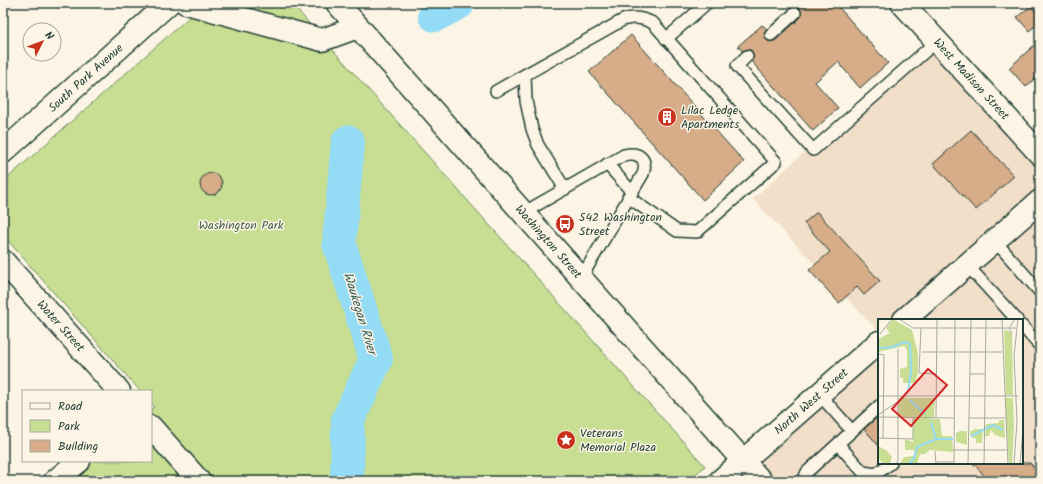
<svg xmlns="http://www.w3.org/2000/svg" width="1043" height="484" viewBox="0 0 1043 484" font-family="Kalam,sans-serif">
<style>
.built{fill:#f1dfc9}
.green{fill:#c7de93;stroke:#738e64}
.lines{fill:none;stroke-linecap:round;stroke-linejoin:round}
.river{stroke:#94dbf6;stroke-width:34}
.building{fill:#d7ac88;stroke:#1f3d34}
.lane-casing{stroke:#1f3d34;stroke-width:14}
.street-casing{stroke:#1f3d34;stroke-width:25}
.secondary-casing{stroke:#1f3d34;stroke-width:25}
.lane{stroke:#fcf5e5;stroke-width:11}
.street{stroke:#fcf5e5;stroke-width:22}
.secondary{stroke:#fcf5e5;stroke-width:22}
.labels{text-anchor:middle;stroke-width:3;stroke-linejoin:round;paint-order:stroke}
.street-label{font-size:12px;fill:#1f3d34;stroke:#fcf5e5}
.poi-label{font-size:12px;fill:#1f3d34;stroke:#fcf5e5;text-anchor:start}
.park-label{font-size:12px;fill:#415d47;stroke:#fcf5e5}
.water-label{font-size:13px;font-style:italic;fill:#365d5b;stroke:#fcf5e5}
.inset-river{fill:none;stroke:#94dbf6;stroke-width:2}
.inset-road{fill:none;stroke:#a4ab9e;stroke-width:1}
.view{fill:#d62828;fill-opacity:0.15;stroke:#d62828;stroke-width:2}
.inset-edge{fill:none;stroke:#1f3d34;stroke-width:2}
</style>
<rect width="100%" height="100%" fill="#fcf5e5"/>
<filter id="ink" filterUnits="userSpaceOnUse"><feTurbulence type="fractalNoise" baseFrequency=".025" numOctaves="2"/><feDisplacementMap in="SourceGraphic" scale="8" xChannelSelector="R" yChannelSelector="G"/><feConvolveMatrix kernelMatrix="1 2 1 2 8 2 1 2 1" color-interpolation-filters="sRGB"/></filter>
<g filter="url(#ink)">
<!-- built -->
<path class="built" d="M924,44L1040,164V481H738L879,358V463H1022V320H879V332L753,199Z"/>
<!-- green -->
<path class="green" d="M205,3H291L705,466L688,481H70L93,461H151V409L154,407L151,403V391H140L3,235V182Z"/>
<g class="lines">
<!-- river -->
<g class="river">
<path d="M435,15L458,3"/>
<path d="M347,481L348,420L376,359L339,243L348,142"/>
</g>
</g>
<!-- building -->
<g class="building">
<path d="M786,3H835L888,63L860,88L838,62L815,82L838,108L813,131L751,61L754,57L752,51L748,49L742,51L738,46L762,25L767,29L764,33L766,39L769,42L776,40L800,18L802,15L800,8L794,6L791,8Z"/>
<path d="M1031,6L1040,16V22L1029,31L1017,17Z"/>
<path d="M631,35L744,162L703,200L589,72Z"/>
<path d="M1040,40V74L1026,87L1009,68Z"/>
<path d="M971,130L1014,176L976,210L933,164Z"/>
<circle cx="211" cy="184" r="11"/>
<path d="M817,212L880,281L864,295L857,287L839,303L809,270L830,252L804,223Z"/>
<path d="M879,416V446L864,429Z"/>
<path d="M973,463H1030L1040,474V481H989Z"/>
</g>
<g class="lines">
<!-- lane casing -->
<g class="lane-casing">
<g id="lane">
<path d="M771,35L795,13"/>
<path d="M666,39L707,3"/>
<path d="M747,56L737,66L813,150L937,41"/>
<path d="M525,75L526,101L532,129L538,145L565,189"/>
<path d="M496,91L623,20C633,16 643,18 653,23L776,162L697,232L677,231L628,197"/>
<path d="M607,164L632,192"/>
<path d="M523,213L624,155C639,151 648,159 643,174L581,278"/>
<path d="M995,241L1040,292"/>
<path d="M967,265L1017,320"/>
<path d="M1022,326L1040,346"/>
<path d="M852,431L879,406"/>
<path d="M838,444L863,472L876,474L891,463"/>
<path d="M803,481L807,472L852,431L819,394"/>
</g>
</g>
<!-- street casing -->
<g class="street-casing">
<g id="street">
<path id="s1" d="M902,3L1040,154"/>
<path id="s2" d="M3,152L169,3"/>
<path id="s3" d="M3,261L119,391"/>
<path d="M904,320L1040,201"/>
<path d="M151,427L199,481"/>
<path d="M55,481L79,461"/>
<path id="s4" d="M720,481L879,342"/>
</g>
</g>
<!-- secondary casing -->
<g class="secondary-casing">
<g id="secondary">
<path d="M186,3L322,40L358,27"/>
<path id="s5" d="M337,3L761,481"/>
</g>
</g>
<!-- lane -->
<use href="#lane" class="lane"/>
<!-- street -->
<use href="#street" class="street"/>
<!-- secondary -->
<use href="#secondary" class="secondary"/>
</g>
</g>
<!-- icons -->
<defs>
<g id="building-disc" transform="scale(1)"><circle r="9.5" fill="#c8321e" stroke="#fcf5e5"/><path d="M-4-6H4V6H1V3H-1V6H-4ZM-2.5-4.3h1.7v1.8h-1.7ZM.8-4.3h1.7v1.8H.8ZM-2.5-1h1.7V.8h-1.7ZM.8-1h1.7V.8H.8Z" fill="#fff"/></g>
<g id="bus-disc" transform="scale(1)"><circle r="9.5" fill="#c8321e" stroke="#fcf5e5"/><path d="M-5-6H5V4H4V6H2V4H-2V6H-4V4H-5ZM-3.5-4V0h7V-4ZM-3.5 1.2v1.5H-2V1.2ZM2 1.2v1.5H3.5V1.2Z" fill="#fff"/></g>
<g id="sight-disc" transform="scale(1)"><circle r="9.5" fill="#c8321e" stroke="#fcf5e5"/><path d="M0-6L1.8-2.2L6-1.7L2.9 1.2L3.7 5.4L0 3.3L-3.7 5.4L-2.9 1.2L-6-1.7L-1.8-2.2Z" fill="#fff"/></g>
</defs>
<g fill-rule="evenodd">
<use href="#building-disc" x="667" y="117"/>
<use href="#bus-disc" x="565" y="224"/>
<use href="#sight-disc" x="566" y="440"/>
</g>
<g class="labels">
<!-- street labels -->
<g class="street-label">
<text dy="4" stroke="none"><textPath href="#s2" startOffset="111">South Park Avenue</textPath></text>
<text dy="4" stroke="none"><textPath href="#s1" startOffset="103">West Madison Street</textPath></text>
<text dy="4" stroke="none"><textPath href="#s5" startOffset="319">Washington Street</textPath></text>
<text dy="4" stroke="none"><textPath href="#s3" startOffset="87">Water Street</textPath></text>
<text dy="4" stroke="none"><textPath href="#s4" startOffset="121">North West Street</textPath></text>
</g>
<!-- poi labels -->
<g class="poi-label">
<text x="681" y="114">Lilac Ledge<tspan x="681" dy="14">Apartments</tspan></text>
<text x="579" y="221">542 Washington<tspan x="579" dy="14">Street</tspan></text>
<text x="580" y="437">Veterans<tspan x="580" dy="14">Memorial Plaza</tspan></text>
</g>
<!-- park labels -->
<g class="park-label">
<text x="241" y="229">Washington Park</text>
</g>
<!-- water labels -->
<g class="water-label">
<text transform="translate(361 313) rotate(73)" y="5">Waukegan River</text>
</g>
</g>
<!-- overview -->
<g transform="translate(878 319)">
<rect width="145" height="145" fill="#fcf5e5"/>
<path d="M15,0L34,11L40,34V54L37,64H25V59H22V50L29,48V31L26,27L0,33V20L12,14L8,9ZM128,11L134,14L135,76H128L126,12ZM21,79H57L56,98L51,100H62L64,117H74L75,133L52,131L47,135H42L39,145H22L26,138L36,137V131H27V120L35,123V98H21ZM127,79H135L136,108L134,145H131ZM121,101H126L127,119L117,116L113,111L111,117H107L108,105L121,104ZM97,110H105L104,124H98V120L93,118L92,113ZM82,112H89V126L78,123V114ZM0,127L8,131L14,138L12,144L5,145L0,138Z" fill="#c7de93"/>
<path class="inset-river" d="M0,29L15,28L26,23L32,25L33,52L30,73M32,81L47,95M53,103L58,120M93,117L115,106L125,111M31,145L36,139L39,128L58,120H75"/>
<path class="inset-road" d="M21,0L35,9H138M124,0L130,145M43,9L41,54L58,55M2,15L14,0M134,15L131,9L137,0M44,33H124M0,35L6,36L5,120M92,55H107M0,77H140M0,96L28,77M0,98L76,99M58,99L59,0M91,99H128M0,119L35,120V99M75,131H130M57,132L58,145M58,143H76M15,145L19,144L20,141V30M76,145L77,0M90,145L93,0M106,145L108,0M136,145L139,102L136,37L140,0M142,145L145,111"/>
<path class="view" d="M50,50L69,66L33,107L14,90Z"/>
<rect width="145" height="145" class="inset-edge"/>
</g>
<!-- margin -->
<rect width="1043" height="484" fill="none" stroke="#fcf5e5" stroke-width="16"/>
<rect x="8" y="8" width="1027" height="468" fill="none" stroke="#1f3d34" stroke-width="1.5" filter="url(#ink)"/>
<!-- legend -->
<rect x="22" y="390" width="130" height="72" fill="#fcf5e5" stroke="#a4ab9e"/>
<rect x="30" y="403" width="20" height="6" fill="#fcf5e5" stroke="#a4ab9e"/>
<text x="58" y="410" font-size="12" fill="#1f3d34">Road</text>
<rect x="30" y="420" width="20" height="12" fill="#c7de93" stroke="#a4ab9e"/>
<text x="58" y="430" font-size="12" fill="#1f3d34">Park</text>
<rect x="30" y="440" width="20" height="12" fill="#d7ac88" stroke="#a4ab9e"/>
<text x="58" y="450" font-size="12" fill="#1f3d34">Building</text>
<!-- north arrow -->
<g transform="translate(42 42) rotate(48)"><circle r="19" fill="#fcf5e5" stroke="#a4ab9e"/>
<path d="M0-3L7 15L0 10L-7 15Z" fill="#c8321e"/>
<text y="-6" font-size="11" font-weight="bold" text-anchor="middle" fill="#1f3d34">N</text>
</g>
</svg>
